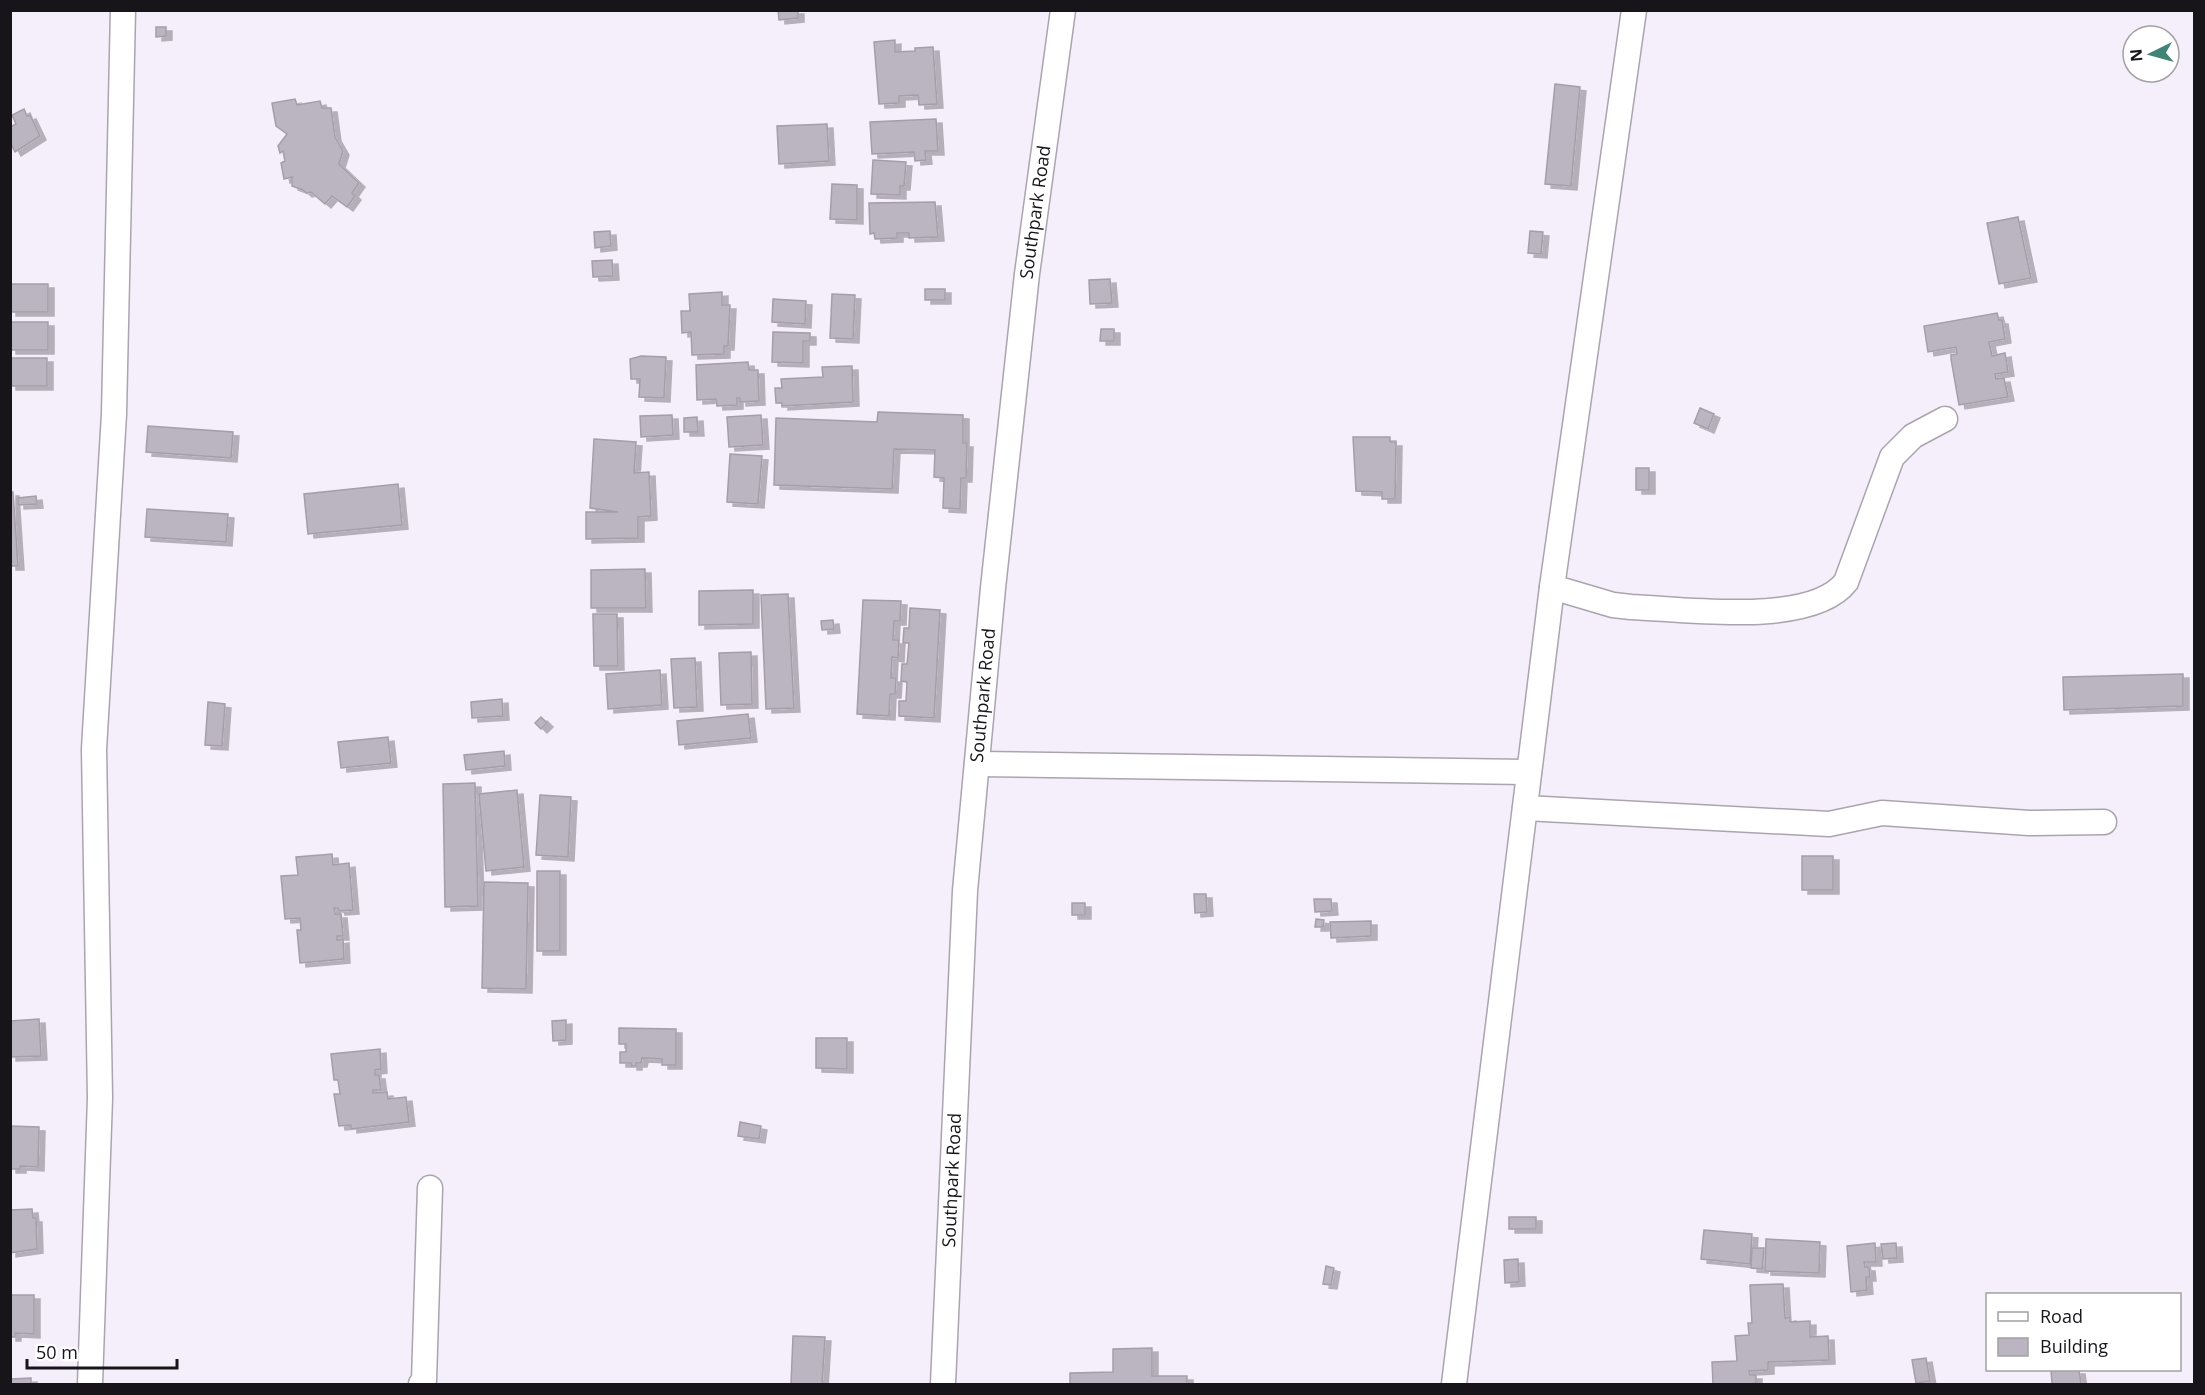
<svg xmlns="http://www.w3.org/2000/svg" width="2205" height="1395" viewBox="0 0 2205 1395" font-family="'Open Sans',sans-serif">
<style>
.building{fill:#bbb5c1;stroke:#a59eaa;stroke-width:1.5;filter:url(#shadow)}
.lines{fill:none;stroke-linecap:round;stroke-linejoin:round}
.minor-casing{stroke:#aba4b0;stroke-width:27}
.minor{stroke:#fff;stroke-width:24}
.labels{text-anchor:middle;stroke-width:6;stroke-linejoin:round;paint-order:stroke}
.street-label{font-size:18px;fill:#171519;stroke:#fff}
</style>
<defs>
<filter id="shadow"><feDropShadow dx="6" dy="4" stdDeviation="0" flood-color="#0004"/></filter>
</defs>
<rect width="100%" height="100%" fill="#f5eefb"/>
<!-- building -->
<g class="building">
<path d="M778,10H798V18L779,20Z"/>
<path d="M156,27H166V36L156,37Z"/>
<path d="M895,40V52L915,51V48L933,47L937,104L919,105L918,95L899,96V103L879,104L874,42Z"/>
<path d="M1555,84L1580,87L1571,186L1545,184Z"/>
<path d="M295,99L297,105L320,101L322,108H331L335,137L343,151L339,164L359,183L352,193L355,196L347,207L332,196L325,204L311,192L306,193L303,190L292,186V177L284,179L281,163L285,161L283,151L280,153L278,146L287,134L276,126L272,103Z"/>
<path d="M24,109L27,116L30,115L40,136L15,152L10,142V127L16,124L12,115Z"/>
<path d="M936,119L938,151H925L926,160L915,161L914,152L872,154L870,122Z"/>
<path d="M827,124L829,161L779,164L777,126Z"/>
<path d="M873,160L906,162L904,186H900V195L871,194Z"/>
<path d="M832,184L857,185V220L830,219Z"/>
<path d="M935,202L938,237L909,238V233H897V238L875,239L874,233L870,234L869,203Z"/>
<path d="M2018,217L2031,278L1999,284L1987,223Z"/>
<path d="M610,231L611,246L595,248L594,232Z"/>
<path d="M1530,231L1543,232L1541,254L1528,253Z"/>
<path d="M612,260L613,276L593,277L592,261Z"/>
<path d="M1110,279L1112,303L1090,304L1089,280Z"/>
<rect x="10" y="284" width="38" height="28"/>
<rect x="925" y="289" width="20" height="11"/>
<path d="M722,292V305H730L728,346H724V354L692,355L691,332L682,333L681,311H690L689,294Z"/>
<path d="M832,294L855,295L853,339L830,338Z"/>
<path d="M773,299L806,301L805,324L772,322Z"/>
<path d="M1997,313L1999,320H2002L2005,339L1989,342L1992,356L2005,353L2008,372L1995,374L1996,379L2004,378L2008,397L1959,405L1951,359V355L1957,354L1956,347L1928,352L1924,326Z"/>
<rect x="10" y="322" width="38" height="28"/>
<path d="M1101,329H1114V341H1100Z"/>
<path d="M773,332L810,333V341H803V363L772,362Z"/>
<path d="M641,356L666,357L664,398L639,397L640,379H631L630,359Z"/>
<rect x="10" y="358" width="37" height="28"/>
<path d="M748,362L749,370H758L759,401L740,402V398H737V405L717,406L716,399L697,400L696,365Z"/>
<path d="M852,366L853,402L782,406V403H776L775,388H782L781,379L823,377L822,367Z"/>
<path d="M1700,408L1714,414L1708,429L1694,423Z"/>
<path d="M878,412L963,415V443H967L966,478H961L960,509L943,508L944,478L934,477L935,450L894,449L892,489L774,485L776,418L877,422Z"/>
<path d="M672,415L673,435L641,437L640,416Z"/>
<path d="M761,415L763,445L729,447L727,417Z"/>
<path d="M697,417L698,432H684V418Z"/>
<path d="M148,426L233,432L231,458L146,452Z"/>
<path d="M1353,437H1390V442H1396L1395,499H1382V492L1356,491Z"/>
<path d="M594,439L636,442L634,473L649,472L651,516L638,517V538L586,539V512H618L590,508Z"/>
<path d="M730,454L762,456L758,504L727,502Z"/>
<rect x="1636" y="468" width="13" height="22"/>
<path d="M398,484L402,525L308,534L304,494Z"/>
<path d="M10,492H13L18,566H10Z"/>
<path d="M36,496L37,504L18,505V498Z"/>
<path d="M147,509L228,514L226,542L145,537Z"/>
<path d="M645,569L646,608H591V570Z"/>
<path d="M753,590V624L699,625V591Z"/>
<path d="M788,594L794,708L766,709L761,595Z"/>
<path d="M863,600L901,601L900,621H894L893,640H899L898,658L892,657L891,678H896L895,694H890L889,716L857,714Z"/>
<path d="M910,608L940,610L934,718L899,716V701H906L907,682L901,681L902,664H907L909,643H903L904,628H909Z"/>
<path d="M593,614H617L618,666H594Z"/>
<path d="M833,620L834,629L822,630L821,621Z"/>
<path d="M751,652L752,704L721,705L719,653Z"/>
<path d="M695,658L697,707L674,708L671,659Z"/>
<path d="M660,670L662,705L608,709L606,674Z"/>
<path d="M2183,674V706L2064,710L2063,677Z"/>
<path d="M502,699L503,716L472,718L471,702Z"/>
<path d="M208,702L225,704L222,746L205,745Z"/>
<path d="M748,714L751,738L679,745L677,721Z"/>
<path d="M541,717L547,723L541,729L535,723Z"/>
<path d="M388,737L391,763L341,768L338,742Z"/>
<path d="M504,751L505,766L466,770L464,755Z"/>
<path d="M475,783L478,906L445,907L443,784Z"/>
<path d="M517,790L524,867L486,871L479,794Z"/>
<path d="M540,795L571,797L568,857L536,855Z"/>
<path d="M332,854L333,865L349,863L353,910L339,911L338,908H334L335,914H341L343,936H337V940L343,939L344,959L300,963L297,930H301L300,918L285,919L281,876L298,875L296,857Z"/>
<rect x="1802" y="856" width="31" height="34"/>
<rect x="537" y="871" width="23" height="80"/>
<path d="M484,882L528,883L526,989L482,988Z"/>
<path d="M1194,894H1206L1207,912L1195,913Z"/>
<path d="M1314,899H1331L1332,911L1315,912Z"/>
<rect x="1072" y="903" width="13" height="12"/>
<path d="M1316,919L1324,920L1323,927H1315Z"/>
<path d="M1371,921V936L1331,938L1330,922Z"/>
<path d="M39,1019L41,1056L10,1057V1021Z"/>
<path d="M566,1020V1040L553,1041L552,1021Z"/>
<path d="M619,1028L676,1029V1065H662V1059L642,1058L641,1063H636V1066H631V1063H620V1052H626V1044H619Z"/>
<path d="M816,1038H847V1069L816,1068Z"/>
<path d="M380,1049L381,1069L375,1070V1075H379L381,1090H373V1093L387,1092L388,1099L406,1097L409,1122L351,1129V1125L339,1126L334,1094H340L338,1080H334L331,1054Z"/>
<path d="M740,1122L761,1126L759,1139L738,1136Z"/>
<path d="M10,1126L39,1127L38,1167L20,1166V1169H10Z"/>
<path d="M32,1209L33,1218H36L37,1249L10,1253V1210Z"/>
<rect x="1509" y="1217" width="27" height="12"/>
<path d="M1704,1230L1752,1234L1750,1264L1701,1259Z"/>
<path d="M1766,1239L1820,1242L1819,1273L1765,1271Z"/>
<path d="M1875,1243L1876,1262H1864L1865,1267H1869L1870,1277H1866L1867,1290L1851,1292L1847,1246Z"/>
<path d="M1896,1243L1897,1258L1883,1259L1881,1244Z"/>
<path d="M1752,1248H1764L1762,1269L1751,1268Z"/>
<path d="M1518,1259L1519,1282L1505,1283L1504,1260Z"/>
<path d="M1326,1266L1334,1268L1331,1285L1323,1284Z"/>
<path d="M1783,1284L1785,1318L1790,1317V1322L1810,1321V1337L1828,1336L1829,1360L1768,1362V1370L1749,1371L1750,1375H1756V1383L1752,1384H1713L1712,1362L1737,1361L1735,1336L1749,1335L1748,1323H1752L1750,1285Z"/>
<path d="M10,1295H34V1334L15,1333V1337H10Z"/>
<path d="M793,1336L825,1337L822,1384H791Z"/>
<path d="M1152,1348V1376H1187V1384H1070V1373L1113,1372V1349Z"/>
<path d="M1926,1358L1930,1381L1916,1383L1912,1360Z"/>
<path d="M2051,1370H2079L2081,1384H2052Z"/>
<path d="M31,1378V1384H10V1379Z"/>
</g>
<g class="lines">
<!-- minor casing -->
<g class="minor-casing">
<g id="minor">
<path d="M1552,587L1613,605L1631,607C1685,609 1811,627 1846,582L1892,457L1913,436L1945,419"/>
<path d="M977,764L1529,772"/>
<path d="M1525,808L1829,824L1882,813L2029,823L2104,822"/>
<path d="M90,1384L100,1098L94,749L114,414L123,10"/>
<path d="M421,1384L424,1381L430,1188"/>
<path id="s1" d="M943,1384L965,891L993,588L1027,274L1063,10"/>
<path d="M1454,1384L1552,587L1634,10"/>
</g>
</g>
<!-- minor -->
<use href="#minor" class="minor"/>
</g>
<g class="labels">
<!-- street labels -->
<g class="street-label">
<text dy="6" stroke="none"><textPath href="#s1" startOffset="1176">Southpark Road</textPath></text>
<text dy="6" stroke="none"><textPath href="#s1" startOffset="690">Southpark Road</textPath></text>
<text dy="6" stroke="none"><textPath href="#s1" startOffset="204">Southpark Road</textPath></text>
</g>
</g>
<!-- border -->
<rect width="2205" height="1395" fill="none" stroke="#171519" stroke-width="24"/>
<!-- legend -->
<rect x="1986" y="1293" width="195" height="78" fill="#ffffff" stroke="#a2a1a3" stroke-width="1.5"/>
<rect x="1998" y="1312" width="30" height="9" fill="#ffffff" stroke="#a2a1a3" stroke-width="1.5"/>
<text x="2040" y="1323" font-size="18" fill="#171519">Road</text>
<rect x="1998" y="1338" width="30" height="18" fill="#bbb5c1" stroke="#a2a1a3" stroke-width="1.5"/>
<text x="2040" y="1353" font-size="18" fill="#171519">Building</text>
<!-- north arrow -->
<g transform="translate(2151 54) rotate(265)"><circle r="28" fill="#ffffff" stroke="#a2a1a3" stroke-width="1.5"/>
<path d="M0-4.5L10 22L0 15L-10 22Z" fill="#418476"/>
<text y="-9" font-size="16" font-weight="bold" text-anchor="middle" fill="#171519">N</text>
</g>
<!-- scale -->
<path d="M27 1359v9h150v-9" fill="none" stroke="#171519" stroke-width="3"/>
<text x="36" y="1359" font-size="18" fill="#171519" stroke="#ffffff" stroke-width="4.5" paint-order="stroke">50 m</text>
</svg>
